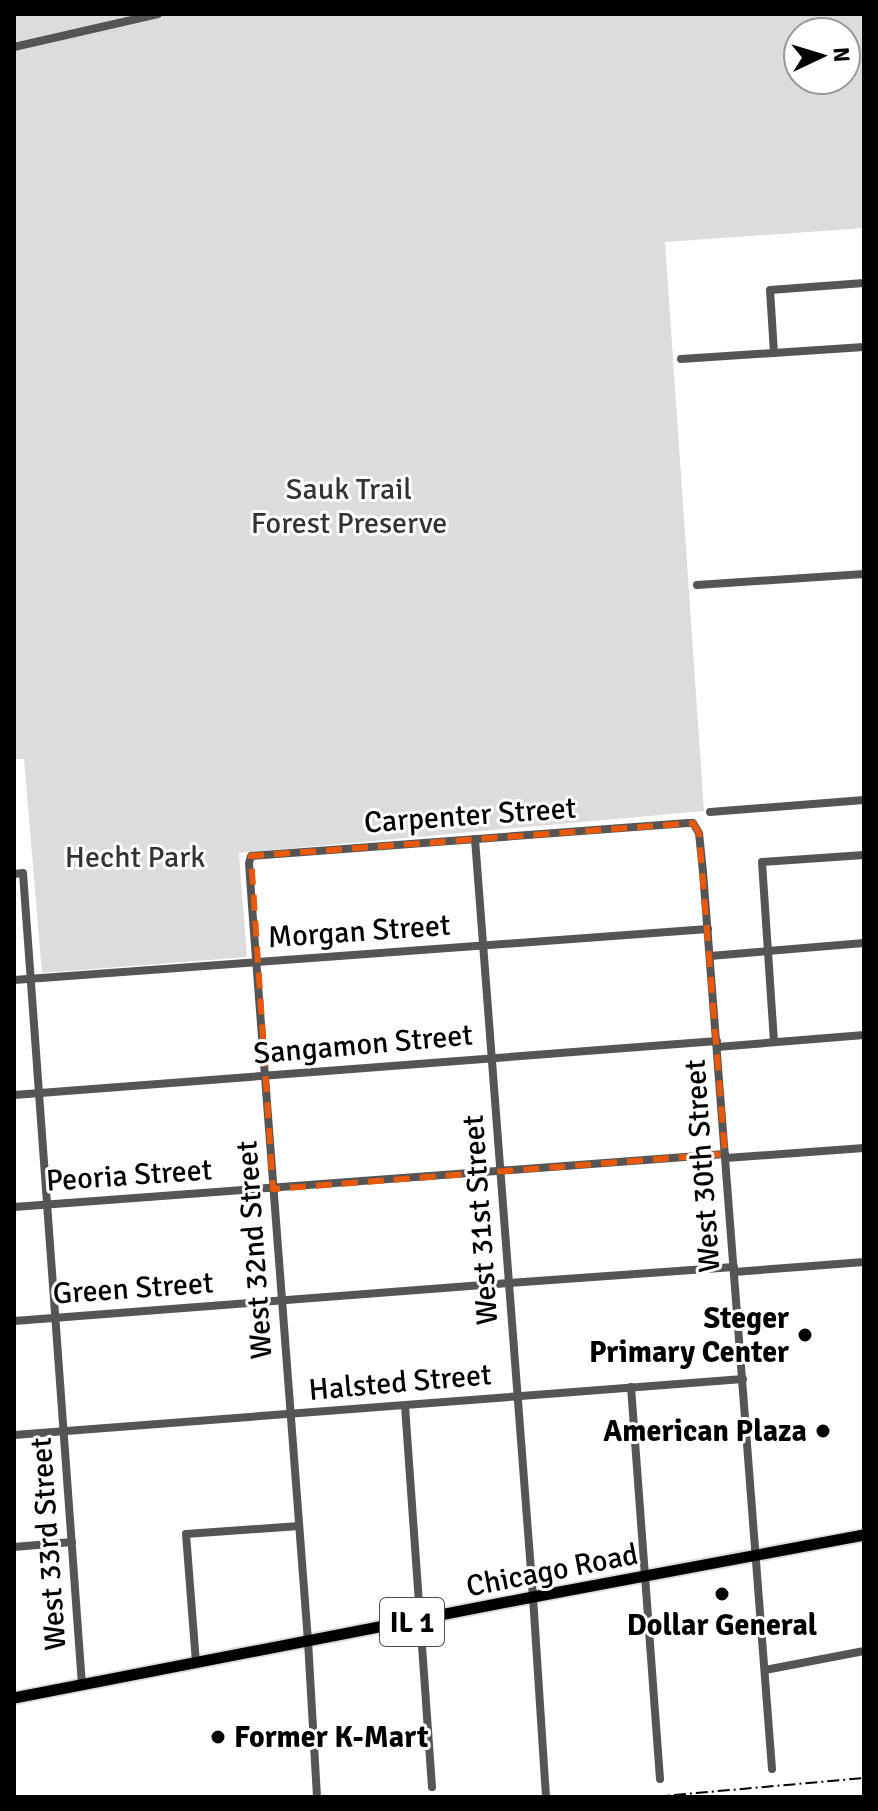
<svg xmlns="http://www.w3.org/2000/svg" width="878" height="1811" viewBox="0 0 878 1811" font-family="Signika,sans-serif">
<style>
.green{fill:#dcdcdc;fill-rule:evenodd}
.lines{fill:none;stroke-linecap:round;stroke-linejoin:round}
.major-casing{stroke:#dbdbdb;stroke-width:15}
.minor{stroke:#555;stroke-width:8}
.major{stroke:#000;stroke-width:11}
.rail{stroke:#000;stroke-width:2;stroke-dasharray:12 4 2 4;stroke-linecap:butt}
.marked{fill:none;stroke:#e8590c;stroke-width:6;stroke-dasharray:16 10;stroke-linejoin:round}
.poi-dot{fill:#000;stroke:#fff;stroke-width:3}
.labels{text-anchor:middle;stroke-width:6;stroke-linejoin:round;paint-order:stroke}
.shield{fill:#fff;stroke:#4c4c4c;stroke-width:2}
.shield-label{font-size:28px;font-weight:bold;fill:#000}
.park-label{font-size:30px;fill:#333;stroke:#fff}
.street-label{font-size:30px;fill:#000;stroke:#fff}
.poi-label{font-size:30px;font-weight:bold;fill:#000;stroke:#fff;text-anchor:end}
</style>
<rect width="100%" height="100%" fill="#fff"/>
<!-- green -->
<path class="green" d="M14,14H864V228L665,242L704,811L239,853L247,957L42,973L24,759H14ZM798,32H846V80H798Z"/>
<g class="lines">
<!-- major casing -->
<g class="major-casing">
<path id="major" d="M14,1698L533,1597L864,1535"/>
</g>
<!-- minor -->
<g class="minor">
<path d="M14,47L158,14"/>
<path d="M774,353L770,290L864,283"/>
<path d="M681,359L864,347"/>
<path d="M697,585L864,574"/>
<path d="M710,812L864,800"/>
<path d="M475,839L533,1597L546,1797"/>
<path d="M14,874L23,873L82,1685"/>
<path d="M710,956L864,943"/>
<path d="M14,980L708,929"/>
<path d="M774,1042L762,862L864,855"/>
<path d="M717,1047L864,1035"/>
<path d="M14,1095L717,1041"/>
<path d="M726,1158L864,1148"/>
<path d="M14,1207L725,1154"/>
<path d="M734,1272L864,1262"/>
<path d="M14,1321L509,1283L734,1267"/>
<path d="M631,1387L660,1779"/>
<path d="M405,1406L432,1787"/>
<path d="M14,1435L743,1379"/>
<path d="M14,1547L72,1542"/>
<path d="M196,1663L186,1534L299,1526"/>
<path d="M765,1670L864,1651"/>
<path d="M317,1797L308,1641L252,906L249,863L251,856L688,823H693L699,833L703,872L772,1769"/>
</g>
<!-- major -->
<use href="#major" class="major"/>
<!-- rail -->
<path class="rail" d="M652,1797L864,1778"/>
</g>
<!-- marked area -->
<path class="marked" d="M693,823L699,833L725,1154L273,1189L251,856Z"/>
<!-- markers -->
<g class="poi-dot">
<circle cx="805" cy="1335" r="8"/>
<circle cx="823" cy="1431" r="8"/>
<circle cx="722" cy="1594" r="8"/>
<circle cx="218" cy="1737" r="8"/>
</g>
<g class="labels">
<!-- shield labels -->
<rect class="shield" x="380" y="1598" width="64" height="48" rx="6"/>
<g class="shield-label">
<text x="412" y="1632">IL 1</text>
</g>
<!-- park labels -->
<g class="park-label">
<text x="349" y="499">Sauk Trail<tspan x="349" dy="34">Forest Preserve</tspan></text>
<text x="135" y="867">Hecht Park</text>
</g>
<!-- street labels -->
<g class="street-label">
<text transform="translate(470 815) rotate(-4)" y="10">Carpenter Street</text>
<text transform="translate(359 931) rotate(-4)" y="10">Morgan Street</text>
<text transform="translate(363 1044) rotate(-5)" y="10">Sangamon Street</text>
<text transform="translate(702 1166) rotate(-94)" y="10">West 30th Street</text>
<text transform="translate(129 1175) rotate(-4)" y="10">Peoria Street</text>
<text transform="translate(480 1220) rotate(-94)" y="10">West 31st Street</text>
<text transform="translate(254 1250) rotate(-94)" y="10">West 32nd Street</text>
<text transform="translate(133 1288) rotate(-4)" y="10">Green Street</text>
<text transform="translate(400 1382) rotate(-5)" y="10">Halsted Street</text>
<text transform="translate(48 1544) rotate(-94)" y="10">West 33rd Street</text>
<text transform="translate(552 1570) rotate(-11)" y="10">Chicago Road</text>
</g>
<!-- poi labels -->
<g class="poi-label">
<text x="789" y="1328">Steger<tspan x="789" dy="34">Primary Center</tspan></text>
<text x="807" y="1441">American Plaza</text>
<text x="722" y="1635" text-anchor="middle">Dollar General</text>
<text x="234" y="1747" text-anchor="start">Former K-Mart</text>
</g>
</g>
<!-- border -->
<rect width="878" height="1811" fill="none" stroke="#000000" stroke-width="32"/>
<!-- north arrow -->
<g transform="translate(822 56) rotate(86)"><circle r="38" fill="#ffffff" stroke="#999999" stroke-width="2"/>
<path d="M0-6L14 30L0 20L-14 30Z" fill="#000000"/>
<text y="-12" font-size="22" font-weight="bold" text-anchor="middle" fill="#000000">N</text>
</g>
</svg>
